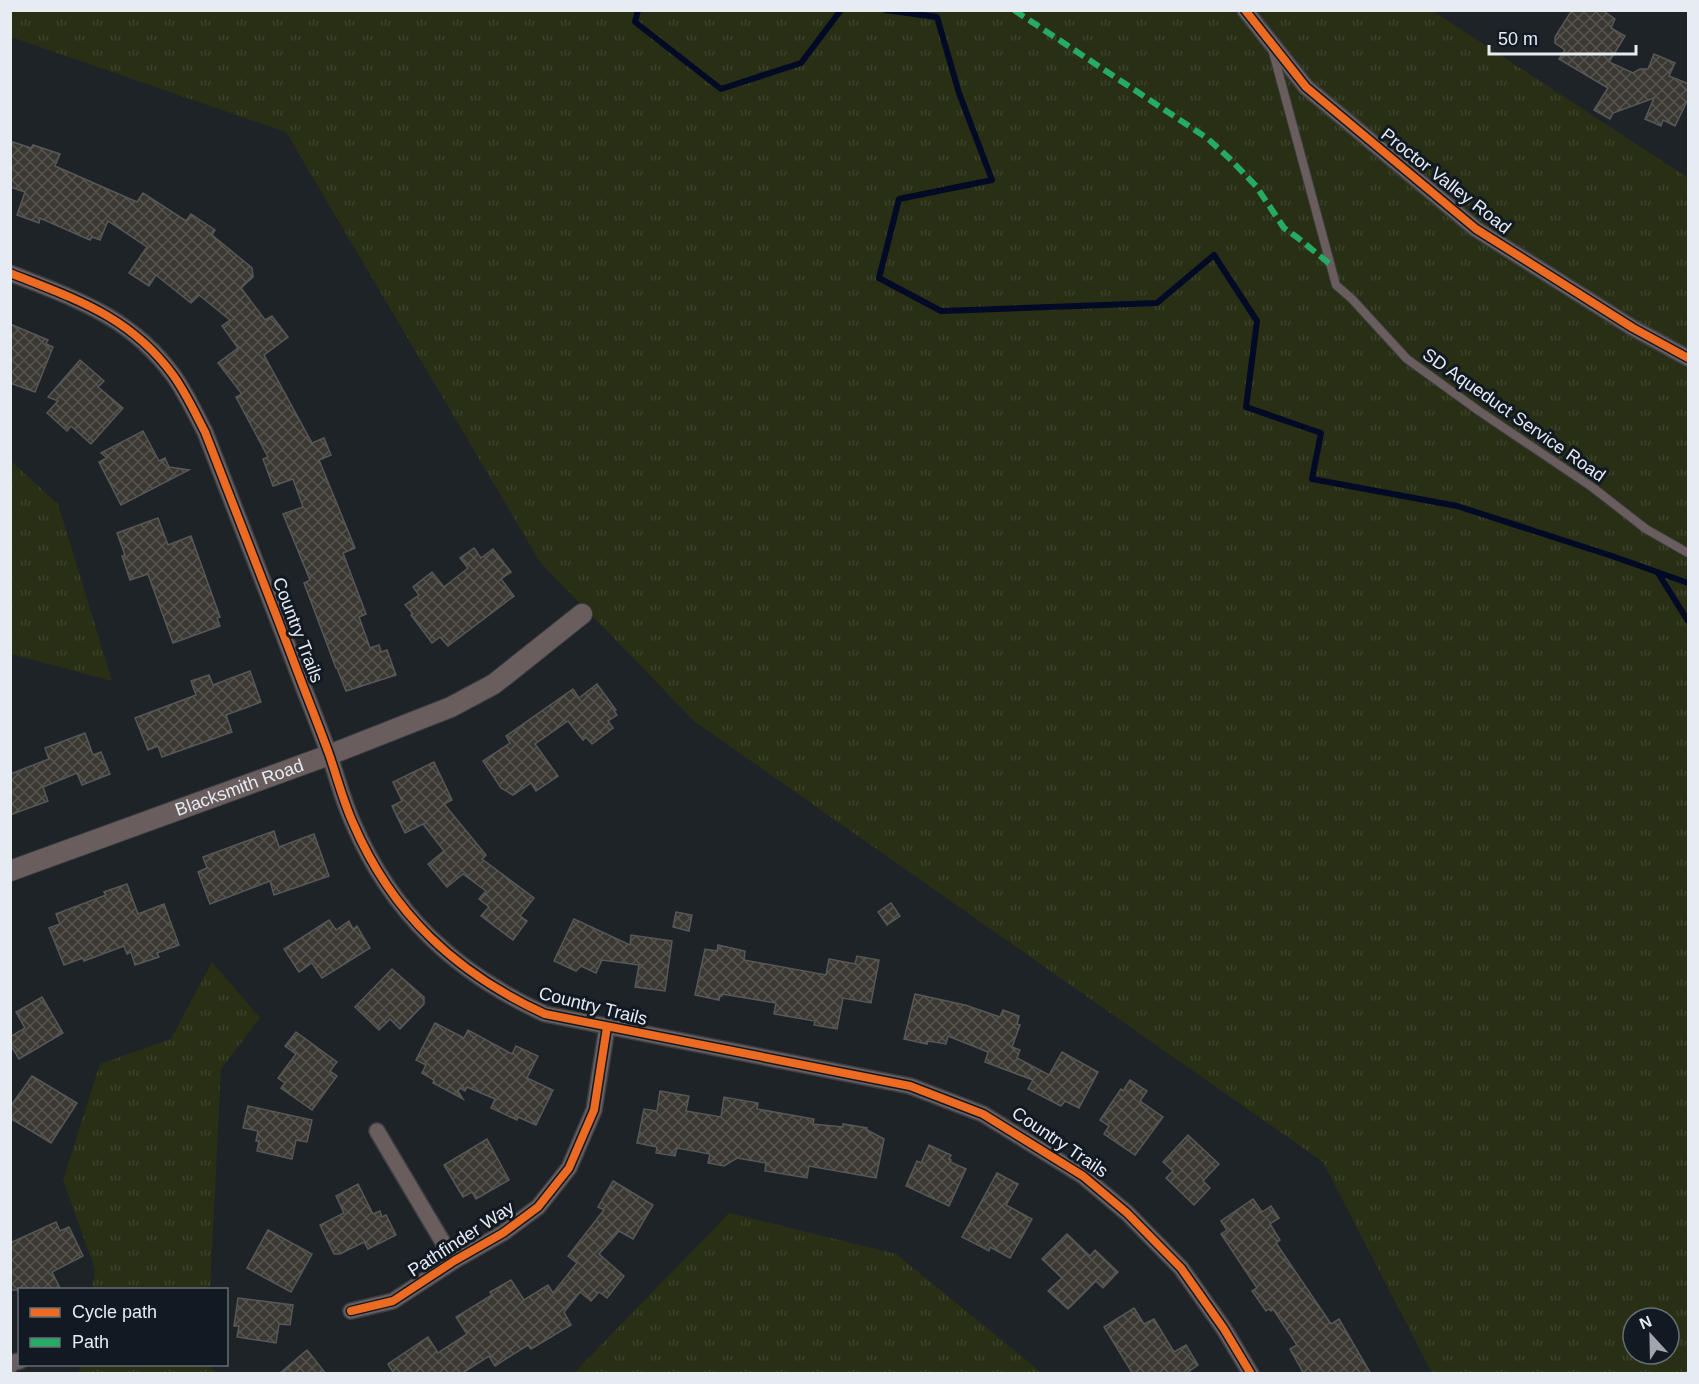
<svg xmlns="http://www.w3.org/2000/svg" width="1699" height="1384" viewBox="0 0 1699 1384" font-family="Helvetica,sans-serif">
<style>
.grass{fill:url(#grass-tufts);fill-rule:evenodd}
.lines{fill:none;stroke-linecap:round;stroke-linejoin:round}
.stream{stroke:#030a26;stroke-width:6}
.building{fill:url(#building-cross-hatch);stroke:#575858;stroke-width:1.5}
.service-casing{stroke:#3b3f43;stroke-width:10}
.minor-casing{stroke:#3b3f43;stroke-width:18}
.tertiary-casing{stroke:#3b3f43;stroke-width:22}
.service{stroke:#6a5d5e;stroke-width:8}
.minor{stroke:#6a5d5e;stroke-width:15}
.tertiary{stroke:#6a5d5e;stroke-width:20}
.quiet{stroke:#26ab63;stroke-width:6;stroke-dasharray:12 6;stroke-linecap:butt}
.cycleway-casing{stroke:#111a22;stroke-width:11}
.cycleway{stroke:#ed6a23;stroke-width:8}
.labels{text-anchor:middle;stroke-width:6;stroke-linejoin:round;paint-order:stroke}
.street-label{font-size:18px;fill:#e6ecf2;stroke:#111a22}
</style>
<defs>
<pattern id="grass-tufts" width="24" height="20" patternUnits="userSpaceOnUse" patternTransform="scale(1.5)"><rect width="24" height="20" fill="#282f14"/><path d="M3 7l-1-3M5 7V3M7 7l1-3M15 17l-1-3M17 17v-4M19 17l1-3" fill="none" stroke="#3d432b"/></pattern>
<pattern id="building-cross-hatch" width="8" height="8" patternUnits="userSpaceOnUse" patternTransform="scale(1.5)"><rect width="8" height="8" fill="#3b3832"/><path d="M0 0l8 8M0 8l8-8" fill="none" stroke="#575550"/></pattern>
</defs>
<rect width="100%" height="100%" fill="#1e2328"/>
<!-- grass -->
<g class="grass">
<path d="M11,10L1433,11L1688,178V1373H1432L1323,1162L694,721L540,562L286,132L11,37ZM1633,1318H1669V1354H1633Z"/>
<path d="M11,461L58,504L112,681L11,654Z"/>
<path d="M212,962L260,1018L221,1069L210,1289H92L95,1269L63,1180L100,1064L171,1039Z"/>
<path d="M729,1213L896,1254L1042,1373H574Z"/>
<path d="M80,1365H208L217,1373H79Z"/>
</g>
<g class="lines">
<!-- stream -->
<g class="stream">
<path d="M638,10L635,22L721,89L801,63L841,10"/>
<path d="M885,10L937,17L959,93L992,180L899,199L879,278L941,311L1157,303L1214,255L1257,321L1246,407L1321,433L1312,479L1457,506L1612,556L1688,583"/>
<path d="M1658,573L1688,621"/>
</g>
</g>
<!-- building -->
<g class="building">
<path d="M1572,10H1602L1615,19L1611,28L1625,36L1609,62L1633,73L1640,69H1648L1654,54L1675,63L1669,76L1689,84V97L1675,126L1663,120L1661,126L1645,119L1654,98L1613,113L1610,119L1594,110L1608,88L1559,59L1565,50L1555,43V37Z"/>
<path d="M10,141L31,148L33,145L60,154L55,166L137,202L143,193L186,221L191,214L215,230L212,235L252,268L253,277L241,288L265,320L272,316L288,337L264,355L312,443L324,438L331,455L319,460L355,548L343,553L366,614L359,617L370,648L379,645L381,652L387,650L396,675L346,691L337,668H336L304,583L310,580L283,514L303,507L293,479L273,486L263,459L268,457L236,397L242,394L218,363L238,348L222,326L230,320L199,295L191,303L156,275L149,286L129,273L147,247L108,221L100,240L92,237L90,240L40,218L39,223L17,215L25,192L10,187Z"/>
<path d="M10,324L48,340L46,344L53,347L35,392L10,383Z"/>
<path d="M80,360L104,381L98,387L123,408L91,444L71,426L67,431L47,413L58,401L48,397Z"/>
<path d="M143,431L159,461L165,458L169,467L189,470L121,505L99,462L107,458L101,453Z"/>
<path d="M158,518L168,545L191,536L220,617L217,618L220,626L173,643L148,574L130,580L122,556L125,555L117,533Z"/>
<path d="M474,548L481,558L493,549L511,572L501,579L514,596L448,646L440,637L432,643L411,615L413,614L405,605L419,595L413,587L432,572L444,587L468,568L460,558Z"/>
<path d="M250,671L261,702L226,715L232,732L162,757L158,746L148,750L135,718L196,695L191,681L209,675L213,685Z"/>
<path d="M597,684L616,710L614,711L617,715L608,721L613,728L592,744L586,737L583,740L568,721L535,744L558,776L536,791L531,783L513,795L501,788L483,761L510,743L506,736L573,689L579,698Z"/>
<path d="M85,733L93,755L101,752L110,774L82,785L77,773L43,787L48,801L10,815V774L49,759L45,748Z"/>
<path d="M434,762L452,800L444,804L486,855L482,859L534,898L520,916L527,921L513,940L481,916L489,907L479,899L486,891L463,874L447,887L428,864L444,851L423,824L405,833L392,806L402,801L393,782Z"/>
<path d="M274,831L279,847L314,834L329,876L274,895L270,881L210,904L198,872L207,868L203,857Z"/>
<path d="M127,884L138,914L164,904L179,945L157,953L159,957L135,965L131,952L127,954L124,946L84,961L83,958L64,965L49,928L60,924L56,914L106,895L104,892Z"/>
<path d="M891,903L900,916L887,925L878,912Z"/>
<path d="M676,912L692,915L689,931L673,927Z"/>
<path d="M574,919L630,945L631,935L672,941L665,991L635,987L639,965L602,960L596,973L581,966L576,971L554,961Z"/>
<path d="M329,920L336,930L349,921L353,929L357,926L370,948L322,978L312,963L299,972L284,949Z"/>
<path d="M718,945L745,951L744,960L826,975L829,959L855,964L857,956L879,960L871,1003L843,998L837,1029L814,1025L815,1021L774,1014L776,1003L722,994V996H720L719,1000L695,995L705,949L717,951Z"/>
<path d="M392,969L424,997V1004L400,1029L390,1019L379,1030L355,1007Z"/>
<path d="M915,994L965,1005L1000,1017L1003,1010L1019,1016L1017,1024L1020,1025L1012,1047L1020,1050L1017,1058L1049,1075L1062,1052L1098,1072L1079,1108L1065,1101L1061,1106L1028,1089L1033,1080L985,1062L988,1052L948,1036L946,1044L928,1041L927,1044L904,1039Z"/>
<path d="M42,997L63,1033L19,1059L10,1044V1037L25,1028L16,1012Z"/>
<path d="M435,1023L464,1038L468,1030L512,1054L516,1046L538,1056L527,1078L553,1090L536,1125L518,1117L517,1120L491,1108L495,1099L467,1087L465,1091L460,1088L458,1091L463,1099L433,1083L434,1080L422,1073L426,1065L416,1060Z"/>
<path d="M296,1032L337,1062L330,1071L337,1076L312,1110L281,1088L285,1083L278,1078L296,1054L285,1046Z"/>
<path d="M32,1076L77,1103L51,1143L10,1118V1107Z"/>
<path d="M1130,1080L1147,1091L1140,1101L1163,1117L1135,1155L1104,1134L1109,1126L1100,1120L1121,1089L1123,1091Z"/>
<path d="M660,1091L689,1096L686,1111L721,1117L724,1097L758,1103L757,1109L814,1119L813,1124L843,1127V1124L867,1128V1130L884,1139L876,1178L809,1166L807,1178L765,1171L766,1163L737,1158L724,1166L708,1163L710,1154L677,1148L675,1156L656,1153L657,1147L637,1143L644,1109L657,1111Z"/>
<path d="M248,1106L312,1120L307,1142L296,1140L292,1159L257,1151L259,1141H256L258,1131L243,1128Z"/>
<path d="M1188,1135L1219,1164L1203,1181L1210,1188L1194,1205L1166,1178L1173,1171L1163,1162Z"/>
<path d="M487,1139L509,1180L476,1199L472,1192L463,1197L444,1165Z"/>
<path d="M929,1145L951,1155L949,1159L951,1160L950,1162L966,1169L949,1206L906,1186L917,1161L921,1163Z"/>
<path d="M997,1173L1018,1184L1006,1205L1032,1219L1010,1258L990,1247L989,1251L962,1237Z"/>
<path d="M613,1181L653,1205L633,1239L619,1231L599,1254L624,1276L607,1298L599,1292L591,1301L580,1292L564,1312L571,1325L531,1349L528,1345L495,1366L489,1356L461,1374H394L388,1364L428,1337L438,1353L467,1334L456,1317L492,1295L490,1292L511,1280L524,1300L548,1285L553,1293L577,1263L568,1256L604,1210L598,1207Z"/>
<path d="M358,1184L373,1214L380,1211L382,1217L386,1215L396,1235L368,1249L364,1242L340,1254H334L320,1225L344,1213L336,1196Z"/>
<path d="M1253,1199L1262,1212L1271,1206L1279,1218L1270,1224L1280,1240L1276,1243L1331,1324L1339,1319L1371,1374H1304L1290,1349L1297,1345L1273,1309L1271,1311L1269,1309L1266,1311L1252,1291L1257,1288L1221,1234L1227,1230L1221,1221Z"/>
<path d="M56,1222L60,1231L69,1227L83,1256L52,1272L61,1290H10V1243Z"/>
<path d="M268,1230L312,1254L291,1292L247,1268Z"/>
<path d="M1067,1234L1090,1256L1095,1250L1118,1272L1103,1288L1096,1281L1068,1309L1048,1291L1062,1278L1042,1259Z"/>
<path d="M238,1298L293,1305L290,1325L279,1324L276,1343L237,1337L239,1326H234Z"/>
<path d="M1134,1308L1144,1324L1154,1319L1174,1352L1186,1345L1198,1365L1185,1374H1133L1104,1327Z"/>
<path d="M307,1350L326,1374H279Z"/>
</g>
<g class="lines">
<!-- service casing -->
<g class="service-casing">
<path id="service" d="M1273,52L1336,285L1352,299L1407,359L1479,411L1592,487L1646,529L1688,553"/>
</g>
<!-- minor casing -->
<g class="minor-casing">
<g id="minor">
<path d="M1245,10L1306,87L1476,229L1633,328L1688,358"/>
<path d="M10,273C75,299 130,316 173,375C186,393 195,413 205,432C238,516 271,601 303,686C312,709 321,732 329,754C337,777 343,801 353,823C392,914 456,973 545,1014L910,1086L983,1114L1083,1176L1127,1213L1181,1268L1224,1329L1251,1374"/>
<path d="M377,1131L454,1261"/>
<path d="M351,1311L393,1301L454,1261L503,1233L538,1207L569,1168L594,1110L607,1027"/>
<path d="M10,1366L14,1362L20,1361"/>
</g>
</g>
<!-- tertiary casing -->
<g class="tertiary-casing">
<g id="tertiary">
<path id="s1" d="M10,871L329,755L451,707L494,684L582,614"/>
</g>
</g>
<!-- service -->
<use href="#service" class="service"/>
<!-- minor -->
<use href="#minor" class="minor"/>
<!-- tertiary -->
<use href="#tertiary" class="tertiary"/>
<!-- quiet -->
<path class="quiet" d="M1014,10L1207,138L1229,158L1256,186L1284,228L1298,238L1331,265"/>
<!-- cycleway casing -->
<g class="cycleway-casing">
<g id="cycleway">
<path d="M1245,10L1306,87L1476,229L1633,328L1688,358"/>
<path d="M10,273C75,299 130,316 173,375C186,393 195,413 205,432C238,516 271,601 303,686C312,709 321,732 329,754C337,777 343,801 353,823C392,914 456,973 545,1014L910,1086L983,1114L1083,1176L1127,1213L1181,1268L1224,1329L1251,1374"/>
<path d="M351,1311L393,1301L454,1261L503,1233L538,1207L569,1168L594,1110L607,1027"/>
</g>
</g>
<!-- cycleway -->
<use href="#cycleway" class="cycleway"/>
</g>
<g class="labels">
<!-- street labels -->
<g class="street-label">
<text transform="translate(1446 181) rotate(38)" y="6">Proctor Valley Road</text>
<text transform="translate(1514 415) rotate(35)" y="6">SD Aqueduct Service Road</text>
<text transform="translate(298 630) rotate(69)" y="6">Country Trails</text>
<text dy="6" stroke="none"><textPath href="#s1" startOffset="244">Blacksmith Road</textPath></text>
<text transform="translate(593 1006) rotate(14)" y="6">Country Trails</text>
<text transform="translate(1060 1142) rotate(34)" y="6">Country Trails</text>
<text transform="translate(461 1239) rotate(-33)" y="6">Pathfinder Way</text>
</g>
</g>
<!-- border -->
<rect width="1699" height="1384" fill="none" stroke="#e6ecf2" stroke-width="24"/>
<!-- legend -->
<rect x="18" y="1288" width="210" height="78" fill="#111a22" stroke="#666e75" stroke-width="1.5"/>
<rect x="30" y="1308" width="30" height="9" fill="#ed6a23" stroke="#666e75" stroke-width="1.5"/>
<text x="72" y="1318" font-size="18" fill="#e6ecf2">Cycle path</text>
<rect x="30" y="1338" width="30" height="9" fill="#26ab63" stroke="#666e75" stroke-width="1.5"/>
<text x="72" y="1348" font-size="18" fill="#e6ecf2">Path</text>
<!-- north arrow -->
<g transform="translate(1651 1336) rotate(338)"><circle r="28" fill="#111a22" stroke="#666e75" stroke-width="1.5"/>
<path d="M0-4.5L10 22L0 15L-10 22Z" fill="#a0a6ab"/>
<text y="-9" font-size="16" font-weight="bold" text-anchor="middle" fill="#e6ecf2">N</text>
</g>
<!-- scale -->
<path d="M1489 45v9h147v-9" fill="none" stroke="#e6ecf2" stroke-width="3"/>
<text x="1498" y="45" font-size="18" fill="#e6ecf2" stroke="#111a22" stroke-width="4.5" paint-order="stroke">50 m</text>
</svg>
